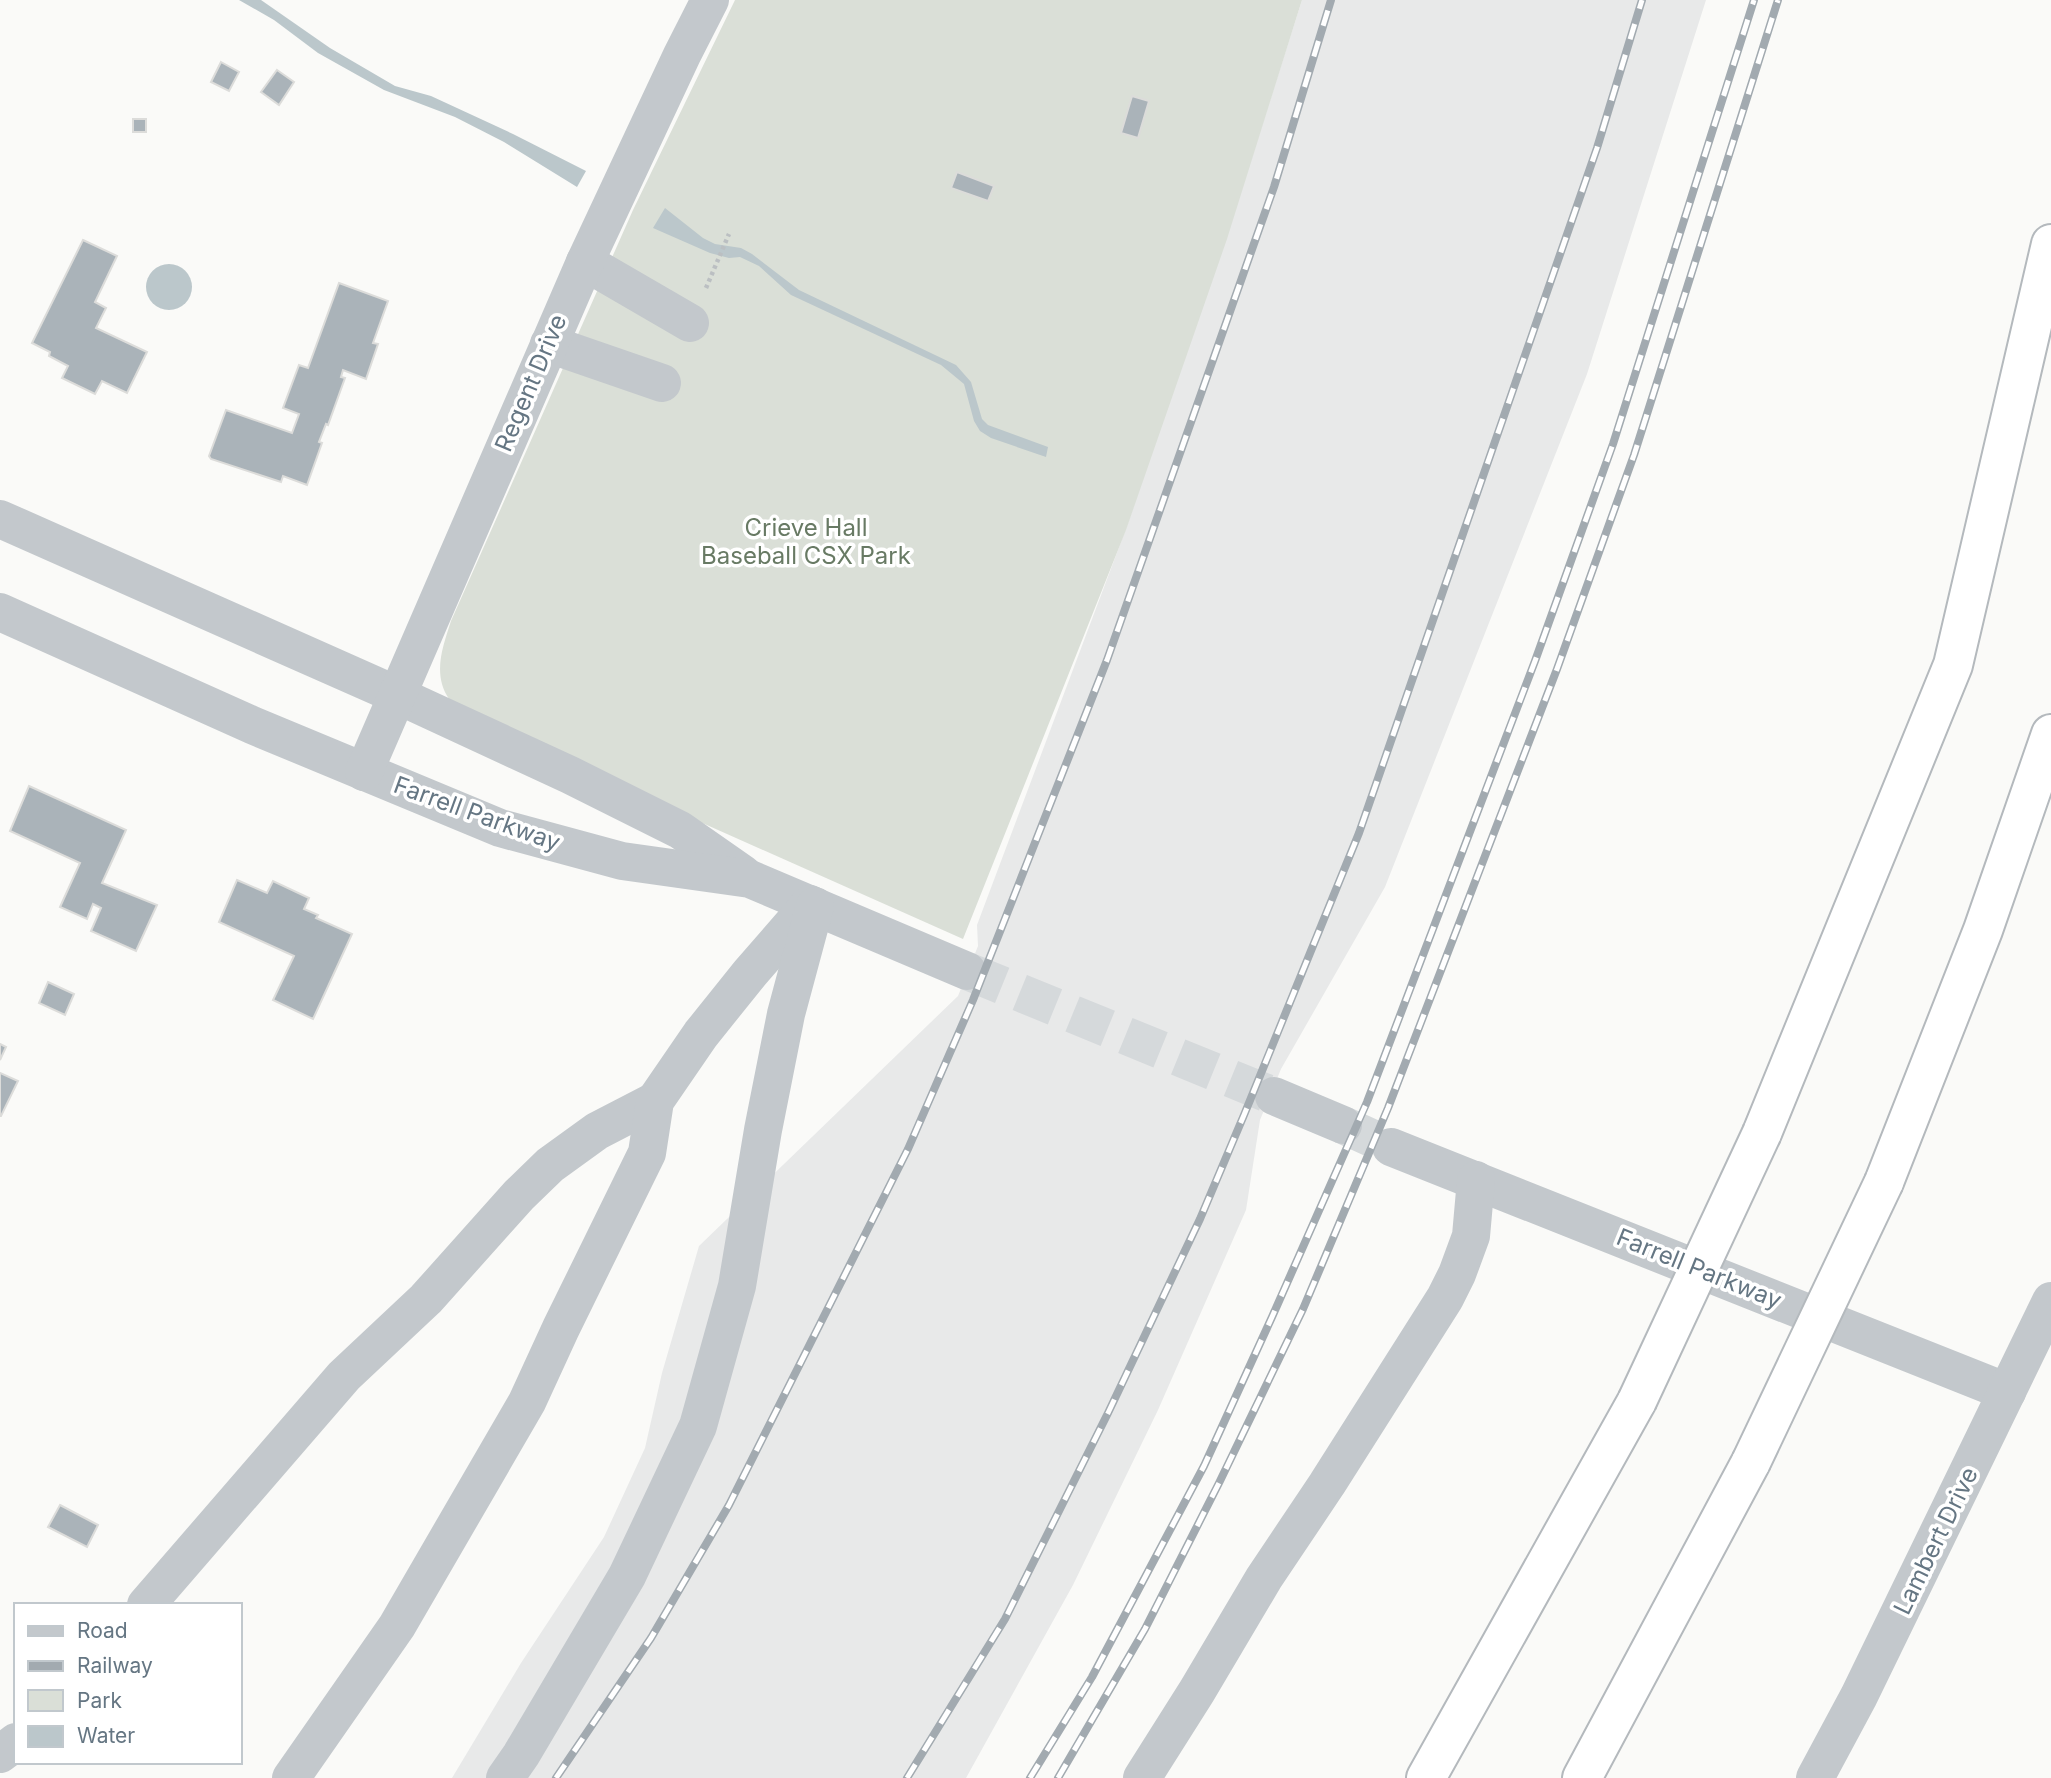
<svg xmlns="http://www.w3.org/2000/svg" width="2051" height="1778" viewBox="0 0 2051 1778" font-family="Inter,sans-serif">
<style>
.built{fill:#e8e9e9}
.green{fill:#dadfd7}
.water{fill:#bbc7cb}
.building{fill:#aab3b9;stroke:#dcdcda;stroke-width:2}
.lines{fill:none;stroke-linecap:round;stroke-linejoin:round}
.minor-tunnel{stroke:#d5d9db;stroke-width:38;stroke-dasharray:38 19;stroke-linecap:butt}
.highway-casing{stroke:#b4b9bd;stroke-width:42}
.path{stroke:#bbbfc2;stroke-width:4.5;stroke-dasharray:3.5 3.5;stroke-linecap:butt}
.minor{stroke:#c3c8cc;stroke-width:38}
.highway{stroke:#fff;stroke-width:38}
.rail-casing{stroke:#a2aab0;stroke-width:8}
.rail{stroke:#fff;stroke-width:5;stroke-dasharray:16;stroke-linecap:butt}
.highway-bridge-casing{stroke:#b4b9bd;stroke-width:42;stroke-linecap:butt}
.highway-bridge{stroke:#fff;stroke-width:38}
.labels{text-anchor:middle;stroke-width:7;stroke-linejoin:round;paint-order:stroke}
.street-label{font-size:24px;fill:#657683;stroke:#fff}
.park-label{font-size:24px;fill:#687a64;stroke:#fff}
</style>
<rect width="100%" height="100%" fill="#fafaf8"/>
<!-- built -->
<path class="built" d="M1302,0H1706L1587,374L1385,887L1281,1069L1260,1120L1246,1210L1158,1410L1073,1585L966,1778H452L521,1663L604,1537L645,1448L662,1373L699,1246L958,996L978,946L977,925L1127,526L1252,157Z"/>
<!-- green -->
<path class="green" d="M735,0H1302L1227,239L1126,530L963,939L469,719C462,713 454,706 449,699C432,674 443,646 451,621L633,210Z"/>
<!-- water -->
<g class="water">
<path d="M239,0H261L330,48L395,86L431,96L513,134L586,171L577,187L504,142L455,117L384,90L318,53L274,20Z"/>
<path d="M665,208L703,238L715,244L741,248L752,254L799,290L956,365L971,382L982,419L988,425L1048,447L1046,457L991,438L980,431L974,421L964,384L941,365L791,295L759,266L740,257L729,258L710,253L653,228Z"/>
<circle cx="169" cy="287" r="23"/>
</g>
<!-- building -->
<g class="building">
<path d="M221,62L239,72L229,91L211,82Z"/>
<path d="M277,70L294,82L279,105L261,92Z"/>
<path d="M1132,96L1149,101L1138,138L1121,133Z"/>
<rect x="133" y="119" width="13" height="13"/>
<path d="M957,172L994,186L988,201L951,188Z"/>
<path d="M83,240L117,256L95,302L106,308L96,328L147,352L127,393L102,381L95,394L62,378L68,366L49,356L50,352L32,343Z"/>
<path d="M339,283L388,301L373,343L378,344L366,379L343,370L341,377L345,378L328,425L326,424L319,442L322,443L307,485L283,476L281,482L211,459L209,456L226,410L292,433L299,414L283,408L299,365L308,368Z"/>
<path d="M29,786L126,830L102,883L157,905L136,951L91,931L101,908L93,904L87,919L60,907L80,863L10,831Z"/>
<path d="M237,880L267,893L273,881L309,898L304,909L318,915L316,918L352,934L313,1019L273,1000L294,956L219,922Z"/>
<path d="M48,982L74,994L65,1015L39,1003Z"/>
<path d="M0,1044L6,1047L0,1060Z"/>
<path d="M0,1073L18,1081L1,1116H0Z"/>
<path d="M60,1505L98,1525L87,1547L48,1527Z"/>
</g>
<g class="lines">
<!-- minor-tunnel -->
<g class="minor-tunnel">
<path d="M967,971L1274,1096"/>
<path d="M1343,1125L1391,1147"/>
</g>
<!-- highway casing -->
<g class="highway-casing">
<g id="highway">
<path d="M1762,1133L1953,665L2051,244"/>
<path d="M1884,1182L1983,930L2051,734"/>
<path d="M1426,1778L1637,1401"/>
<path d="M1582,1778L1751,1462"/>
</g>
</g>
<!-- path -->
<path class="path" d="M706,288L729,234"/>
<!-- minor -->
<g class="minor">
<path d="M585,262L690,323"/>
<path d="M549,344L662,383"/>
<path d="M0,519L397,695L570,775L680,830L743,874"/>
<path d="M0,612L252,725L500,828L622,861L750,879L967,971"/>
<path d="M364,772L585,262L682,55L710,0"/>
<path d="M1274,1096L1343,1125"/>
<path d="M1391,1147L2007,1392"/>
<path d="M146,1605L344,1376L426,1299L519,1195L550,1165L597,1131L655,1101"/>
<path d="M0,1754L16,1742"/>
<path d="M291,1778L397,1626L527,1402L561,1328L647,1153L655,1101L701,1034L750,973L810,904"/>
<path d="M505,1778L521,1755L627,1576L698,1426L737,1286L763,1130L786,1014L815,906"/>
<path d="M1142,1778L1197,1691L1264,1578L1327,1484L1445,1298L1457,1274L1471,1236L1476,1180"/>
<path d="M1815,1778L1859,1696L2051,1301"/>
</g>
<!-- highway -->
<use href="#highway" class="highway"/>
<!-- rail casing -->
<g class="rail-casing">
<g id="rail">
<path d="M556,1778L651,1638L729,1505L908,1149L973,1000L1107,660L1274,187L1331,0"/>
<path d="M907,1778L1005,1619L1108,1413L1200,1219L1244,1115L1359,833L1597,148L1642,0"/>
<path d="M1030,1778L1092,1677L1204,1466L1272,1317L1367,1102L1535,661L1613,444L1754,0"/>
<path d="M1058,1778L1145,1629L1219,1483L1303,1309L1388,1108L1557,669L1634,455L1778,0"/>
</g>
</g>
<!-- rail -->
<use href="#rail" class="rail"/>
<!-- highway-bridge casing -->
<g class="highway-bridge-casing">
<g id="highway-bridge">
<path d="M1637,1401L1762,1133"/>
<path d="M1751,1462L1884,1182"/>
</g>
</g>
<!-- highway-bridge -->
<use href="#highway-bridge" class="highway-bridge"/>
</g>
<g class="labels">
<!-- street labels -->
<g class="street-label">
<text transform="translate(531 383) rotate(-67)" y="8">Regent Drive</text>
<text transform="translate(477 814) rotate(20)" y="8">Farrell Parkway</text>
<text transform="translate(1699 1269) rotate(22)" y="8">Farrell Parkway</text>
<text transform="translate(1936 1541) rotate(-64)" y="8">Lambert Drive</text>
</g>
<!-- park labels -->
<g class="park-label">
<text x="806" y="536">Crieve Hall<tspan x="806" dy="28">Baseball CSX Park</tspan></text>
</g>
</g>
<!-- legend -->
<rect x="14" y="1603" width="228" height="161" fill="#ffffff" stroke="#c1c8cd" stroke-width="2"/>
<rect x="28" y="1626" width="35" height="10" fill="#c3c8cc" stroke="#c1c8cd" stroke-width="2"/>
<text x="77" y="1638" font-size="21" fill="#657683">Road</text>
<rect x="28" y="1661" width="35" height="10" fill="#a2aab0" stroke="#c1c8cd" stroke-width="2"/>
<text x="77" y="1673" font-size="21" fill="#657683">Railway</text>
<rect x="28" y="1690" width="35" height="21" fill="#dadfd7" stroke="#c1c8cd" stroke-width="2"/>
<text x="77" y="1708" font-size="21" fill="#657683">Park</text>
<rect x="28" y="1726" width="35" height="21" fill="#bbc7cb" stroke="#c1c8cd" stroke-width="2"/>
<text x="77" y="1743" font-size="21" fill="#657683">Water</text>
</svg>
